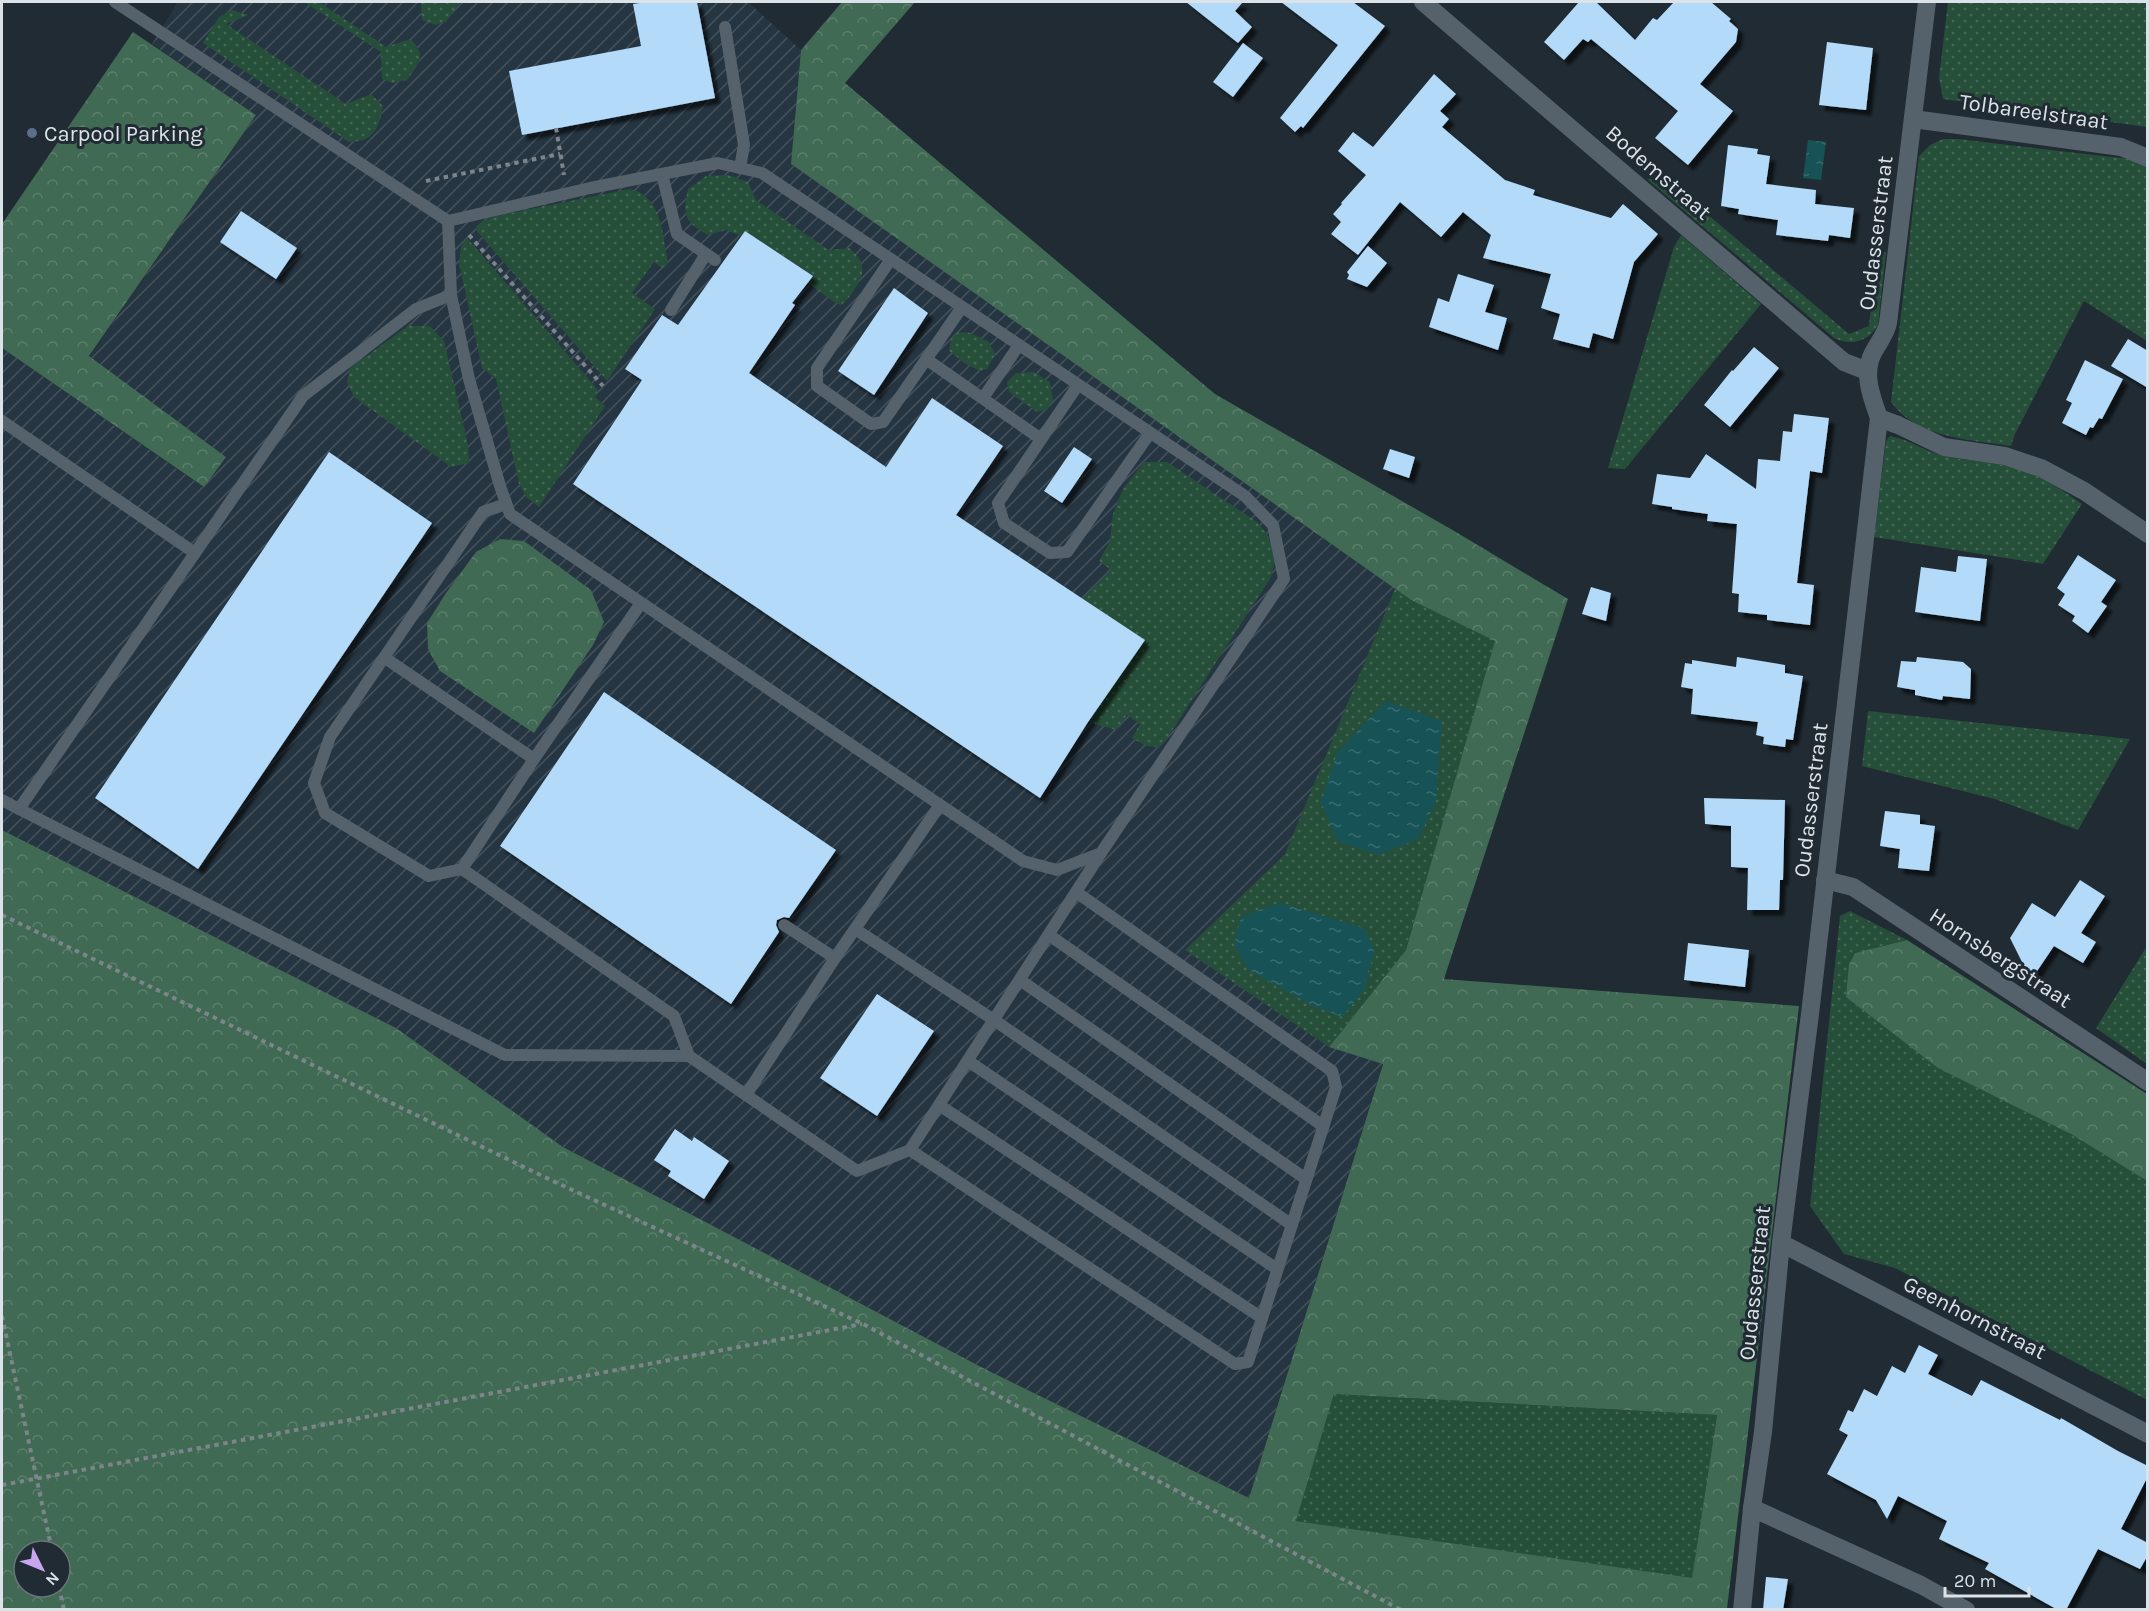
<svg xmlns="http://www.w3.org/2000/svg" width="2149" height="1611" viewBox="0 0 2149 1611" font-family="Karla,sans-serif">
<style>
.industrial{fill:url(#industrial-furrows)}
.grass{fill:url(#grass-dots)}
.forest{fill:url(#forest-crowns);fill-rule:evenodd}
.water{fill:url(#water-ripples)}
.building{fill:#b3daf9;filter:url(#shadow)}
.lines{fill:none;stroke-linecap:round;stroke-linejoin:round}
.path{stroke:#7c858c;stroke-width:4;stroke-dasharray:4.5 4.5;stroke-linecap:butt}
.lane{stroke:#55616b;stroke-width:12}
.street{stroke:#55616b;stroke-width:18}
.service-dot{fill:#5c6f8a;stroke:#202b33;stroke-width:2}
.labels{text-anchor:middle;stroke-width:6;stroke-linejoin:round;paint-order:stroke}
.street-label{font-size:22px;fill:#dce3e8;stroke:#202b33}
.poi-label{font-size:22px;fill:#dce3e8;stroke:#202b33;text-anchor:start}
</style>
<defs>
<pattern id="industrial-furrows" width="10" height="10" patternUnits="userSpaceOnUse" patternTransform="scale(1.5)"><rect width="10" height="10" fill="#253541"/><path d="M-1 1l2-2M0 10L10 0M9 11l2-2" fill="none" stroke="#44525c"/></pattern>
<pattern id="grass-dots" width="8" height="8" patternUnits="userSpaceOnUse" patternTransform="scale(1.5)"><rect width="8" height="8" fill="#264f3a"/><path d="M2 2h.1M6 6h.1" fill="none" stroke="#456856" stroke-width="1.8" stroke-linecap="round"/></pattern>
<pattern id="forest-crowns" width="20" height="18" patternUnits="userSpaceOnUse" patternTransform="scale(1.5)"><rect width="20" height="18" fill="#406a53"/><path d="M2 6a3 3 0 1 1 6 0M12 15a3 3 0 1 1 6 0" fill="none" stroke="#5b7f6c"/></pattern>
<pattern id="water-ripples" width="26" height="14" patternUnits="userSpaceOnUse" patternTransform="scale(1.5)"><rect width="26" height="14" fill="#175356"/><path d="M2 4q2-2 4 0t4 0M15 11q2-2 4 0t4 0" fill="none" stroke="#386c6e"/></pattern>
<filter id="shadow"><feDropShadow dx="5.5" dy="5.5" stdDeviation="1.5" flood-color="#0009"/></filter>
</defs>
<rect width="100%" height="100%" fill="#202b33"/>
<!-- industrial -->
<path class="industrial" d="M178,2H748L801,50L791,164L1411,600L1330,1047L1383,1063L1249,1498L985,1369L563,1147L396,1028L2,830V348L203,487L225,457L89,357L256,115L152,44Z"/>
<!-- grass -->
<g class="grass">
<path d="M304,2H319L386,47L410,39C428,55 419,64 407,80L392,83L382,79L381,52Z"/>
<path d="M421,2H460L446,22L435,25L422,20Z"/>
<path d="M1948,2H2147V127L1943,99L1939,78Z"/>
<path d="M231,10L249,15L226,24L346,104L371,94L383,106C379,128 374,142 349,142L203,43L219,17Z"/>
<path d="M1943,139H1958L2129,159L2147,165V341L2084,301L2015,434L2011,446C1972,440 1916,438 1891,402L1919,156L1930,145Z"/>
<path d="M1656,171L1849,334L1869,326L1877,251L1886,252L1878,325C1868,342 1851,346 1834,338L1648,180Z"/>
<path d="M728,175L748,182L756,200L829,250L849,248C866,262 866,273 854,290C850,296 847,301 841,305L834,302L808,283L812,275L745,231L741,236L726,230L708,235C685,223 682,214 688,189L706,176Z"/>
<path d="M630,189C663,197 662,234 668,263L662,268L654,262L632,293L655,309L607,381L475,229L482,221L496,216Z"/>
<path d="M1681,235L1761,304L1625,469L1608,468L1674,247Z"/>
<path d="M467,238L598,390L595,397L605,406L539,507L526,497L519,484L496,379L482,368L459,263L461,247Z"/>
<path d="M408,326H430L444,341L468,445L469,463L451,467L354,397L347,382L350,368Z"/>
<path d="M958,332L971,333L989,342L995,354L987,369L980,371L966,364L949,351L951,339Z"/>
<path d="M1034,372L1050,382L1053,400L1047,410L1037,412L1009,392L1007,382L1016,373Z"/>
<path d="M1890,436C1909,439 1924,451 1943,456C1962,460 1983,461 2003,465C2034,471 2057,486 2082,504L2043,564L1874,537L1886,441Z"/>
<path d="M1144,462H1167L1257,522L1267,534L1276,557L1271,577L1166,740L1159,747L1146,746L1132,738L1140,724L1127,715L1116,730L1088,722L1082,599L1111,570L1099,561L1110,541L1113,514L1123,489Z"/>
<path d="M1395,589L1411,600L1496,641L1406,950L1329,1047L1185,950L1285,854Z"/>
<path d="M1868,711L2130,739L2078,830L1995,799L1862,766Z"/>
<path d="M1850,911L1907,940L1855,953L2071,1134L2147,1181V1400L1895,1268L1844,1254L1810,1206L1840,916Z"/>
<path d="M2147,946V1064L2096,1028Z"/>
<path d="M1334,1394L1717,1415L1692,1579L1296,1521Z"/>
</g>
<!-- forest -->
<g class="forest">
<path d="M842,2H915L845,83L1215,394L1456,532L1568,599L1444,979L1799,1006L1727,1609H2V830L396,1028L563,1147L985,1369L1249,1498L1383,1064L1329,1047L1406,950L1495,641L1411,600L791,164L801,50ZM1334,1394L1717,1415L1692,1578L1296,1521ZM24,1551H60V1587H24Z"/>
<path d="M133,32L256,115L89,356L226,457L204,487L2,348V224Z"/>
<path d="M500,539L524,541L591,590L604,622L593,645L534,733L440,671L428,649L427,623L446,593L476,552Z"/>
<path d="M1907,940L2147,1094V1181L2071,1134L1938,1068L1846,997L1849,965L1855,953Z"/>
</g>
<!-- water -->
<g class="water">
<path d="M1808,140L1826,142L1821,180L1803,178Z"/>
<path d="M1386,701L1442,721L1436,802L1418,839L1379,855L1337,841L1321,802L1337,753Z"/>
<path d="M1279,903L1364,928L1374,951L1365,989L1342,1017L1309,1004L1249,970L1234,945L1241,917Z"/>
</g>
<!-- building -->
<g class="building">
<path d="M646,2H697L715,98L522,135L509,71L641,46L633,4Z"/>
<path d="M1186,2H1243L1235,11L1252,27L1238,43Z"/>
<path d="M1281,2H1353L1385,26L1303,128L1301,126L1295,132L1280,118L1338,45Z"/>
<path d="M1579,2H1596L1635,40L1653,18L1657,20L1674,2H1711L1731,19L1729,21L1738,29L1736,42L1700,84L1733,111L1688,165L1655,138L1678,111L1591,39L1588,42L1583,39L1564,60L1544,42Z"/>
<path d="M1827,42L1873,48L1866,110L1819,105Z"/>
<path d="M1243,43L1263,58L1233,97L1213,82Z"/>
<path d="M1434,74L1456,94L1440,111L1449,119L1442,127L1505,180L1535,190L1533,195L1611,218L1623,204L1658,234L1634,262L1613,339L1593,333L1589,348L1553,339L1560,314L1541,308L1551,274L1483,258L1491,235L1463,212L1441,237L1400,202L1358,255L1331,234L1341,222L1333,214L1342,204L1341,203L1366,175L1338,151L1353,132L1373,147Z"/>
<path d="M1728,145L1758,149L1757,154L1770,156L1766,184L1816,190L1815,204L1854,208L1850,238L1829,235L1828,241L1776,235L1778,220L1738,214L1739,209L1721,206Z"/>
<path d="M241,211L297,248L276,279L220,242Z"/>
<path d="M745,231L813,276L792,303L795,305L749,373L886,467L932,398L1003,446L956,515L1145,640L1088,722L1040,798L573,484L642,380L625,369L662,315L678,325Z"/>
<path d="M1368,246L1387,263L1367,287L1347,279L1349,275L1347,272Z"/>
<path d="M1458,274L1494,285L1485,312L1507,318L1498,350L1429,327L1438,298L1449,302Z"/>
<path d="M894,288L928,313L874,395L838,371Z"/>
<path d="M2128,339L2148,351V388L2111,366Z"/>
<path d="M1754,347L1779,368L1730,427L1704,405L1732,370L1733,371Z"/>
<path d="M2085,360L2123,379L2102,419L2099,418L2093,428L2090,427L2086,435L2062,423L2072,403L2066,400Z"/>
<path d="M1794,414L1829,418L1822,473L1810,471L1797,583L1814,585L1810,625L1767,620V615L1738,612L1739,594L1732,593L1737,524L1707,521L1708,514L1672,509V507L1652,504L1657,474L1690,478L1706,454L1756,489L1758,459L1780,461L1783,431L1792,432Z"/>
<path d="M1074,447L1092,459L1062,503L1044,491Z"/>
<path d="M1390,449L1415,457L1409,478L1383,469Z"/>
<path d="M329,452L432,523L198,869L95,798Z"/>
<path d="M2078,555L2116,580L2101,602L2107,606L2088,633L2072,621L2075,616L2058,605L2065,594L2057,588Z"/>
<path d="M1958,556L1987,559L1980,621L1915,612L1921,567L1956,572Z"/>
<path d="M1591,587L1611,593L1606,621L1582,614Z"/>
<path d="M1737,657L1785,665V673L1803,676L1793,740L1786,739L1785,747L1763,744L1764,737L1756,735L1758,722L1691,714L1693,689L1681,687L1685,663L1692,664V660L1736,667Z"/>
<path d="M1917,657L1963,662L1971,669L1970,699L1943,696L1942,700L1915,695V690L1897,687L1901,661L1916,662Z"/>
<path d="M604,692L836,850L789,918L784,917L777,920L776,925L779,932L731,1004L500,846Z"/>
<path d="M1704,798L1785,800L1783,880H1780L1779,910H1747L1748,868L1731,867V826L1705,824Z"/>
<path d="M1885,811L1920,815V824L1935,826L1929,871L1898,868L1900,849L1880,846Z"/>
<path d="M2080,880L2105,896L2081,933L2096,942L2083,963L2054,946L2031,980L2010,938L2032,903L2055,917Z"/>
<path d="M1688,943L1749,950L1745,987L1684,980Z"/>
<path d="M877,994L934,1031L877,1116L820,1078Z"/>
<path d="M675,1129L692,1141L694,1137L729,1161L704,1199L668,1176L671,1171L654,1160Z"/>
<path d="M1919,1345L1938,1355L1928,1374L1972,1396L1981,1380L2060,1420L2061,1418L2118,1451L2148,1466V1476L2121,1529L2148,1543V1555L2140,1569L2098,1549L2066,1610H2058L1985,1569L1989,1563L1939,1539L1947,1521L1898,1496L1887,1519L1876,1500L1827,1474L1848,1435L1839,1430L1848,1410L1853,1412L1864,1389L1877,1396L1892,1366L1905,1373Z"/>
<path d="M1766,1577L1788,1579L1783,1610H1763Z"/>
</g>
<g class="lines">
<!-- path -->
<g class="path">
<path d="M556,128L564,175"/>
<path d="M426,181L560,154"/>
<path d="M469,235L603,386"/>
<path d="M2,915L555,1182L863,1324L1401,1610"/>
<path d="M2,1316L52,1551"/>
<path d="M2,1485L862,1324"/>
<path d="M59,1587L64,1610"/>
</g>
<!-- lane -->
<g class="lane">
<path d="M115,2L448,221L590,188L718,163L762,173L1245,496L1273,525L1284,579L1101,853L1057,870L1023,861L510,514L500,486L469,379L451,295L448,221"/>
<path d="M725,27L744,145L740,168"/>
<path d="M662,174L677,234L715,260"/>
<path d="M891,259L817,368V386L871,424L883,422L962,307"/>
<path d="M671,310L706,254"/>
<path d="M926,359L1041,439"/>
<path d="M1078,385L998,503L1004,523L1050,553L1067,552L1150,433"/>
<path d="M983,398L1019,345"/>
<path d="M2,421L195,553"/>
<path d="M506,504L483,512L330,737L314,783L325,813L429,876L462,869L534,759L641,603"/>
<path d="M385,658L534,759"/>
<path d="M2,800L19,809L303,396L416,309L451,295"/>
<path d="M19,809L505,1055L689,1056L857,1171L910,1150L1101,853"/>
<path d="M462,869L674,1016L689,1056"/>
<path d="M784,925L835,958"/>
<path d="M855,929L994,1020L1292,1225"/>
<path d="M1049,935L1323,1126"/>
<path d="M1020,980L1306,1179"/>
<path d="M968,1061L1277,1269"/>
<path d="M746,1095L835,958L940,805"/>
<path d="M939,1105L1262,1318"/>
<path d="M910,1150L1235,1364L1248,1362L1336,1087L1332,1071L1076,892"/>
</g>
<!-- street -->
<g class="street">
<path d="M1423,2L1844,362L1867,371"/>
<path d="M1913,119L2121,147L2148,158"/>
<path d="M1879,418L1898,425L1944,447L2005,456L2041,468L2084,491L2148,534"/>
<path d="M1825,880L1853,887L2148,1082"/>
<path d="M1781,1243L2148,1434"/>
<path d="M1752,1508L1921,1585L1966,1610"/>
<path d="M1742,1610L1752,1508L1763,1432L1781,1243L1810,1014L1879,418C1872,398 1862,374 1873,353C1878,343 1886,334 1888,323L1927,2"/>
</g>
</g>
<!-- markers -->
<circle class="service-dot" cx="32" cy="133" r="6"/>
<g class="labels">
<!-- street labels -->
<g class="street-label">
<text transform="translate(2034 111) rotate(8)" y="8">Tolbareelstraat</text>
<text transform="translate(1659 172) rotate(41)" y="8">Bodemstraat</text>
<text transform="translate(1875 233) rotate(-83)" y="8">Oudasserstraat</text>
<text transform="translate(1810 800) rotate(-83)" y="8">Oudasserstraat</text>
<text transform="translate(2001 957) rotate(33)" y="8">Hornsbergstraat</text>
<text transform="translate(1754 1283) rotate(-84)" y="8">Oudasserstraat</text>
<text transform="translate(1975 1317) rotate(27)" y="8">Geenhornstraat</text>
</g>
<!-- poi labels -->
<g class="poi-label">
<text x="44" y="141">Carpool Parking</text>
</g>
</g>
<!-- border -->
<rect width="2149" height="1611" fill="none" stroke="#dce3e8" stroke-width="6"/>
<!-- north arrow -->
<g transform="translate(42 1569) rotate(133)"><circle r="28" fill="#202b33" stroke="#6b757b" stroke-width="1.5"/>
<path d="M0-4.5L10 22L0 15L-10 22Z" fill="#c7a6ef"/>
<text y="-9" font-size="16" font-weight="bold" text-anchor="middle" fill="#dce3e8">N</text>
</g>
<!-- scale -->
<path d="M1945 1587v9h84v-9" fill="none" stroke="#dce3e8" stroke-width="3"/>
<text x="1954" y="1587" font-size="18" fill="#dce3e8" stroke="#202b33" stroke-width="4.5" paint-order="stroke">20 m</text>
</svg>
